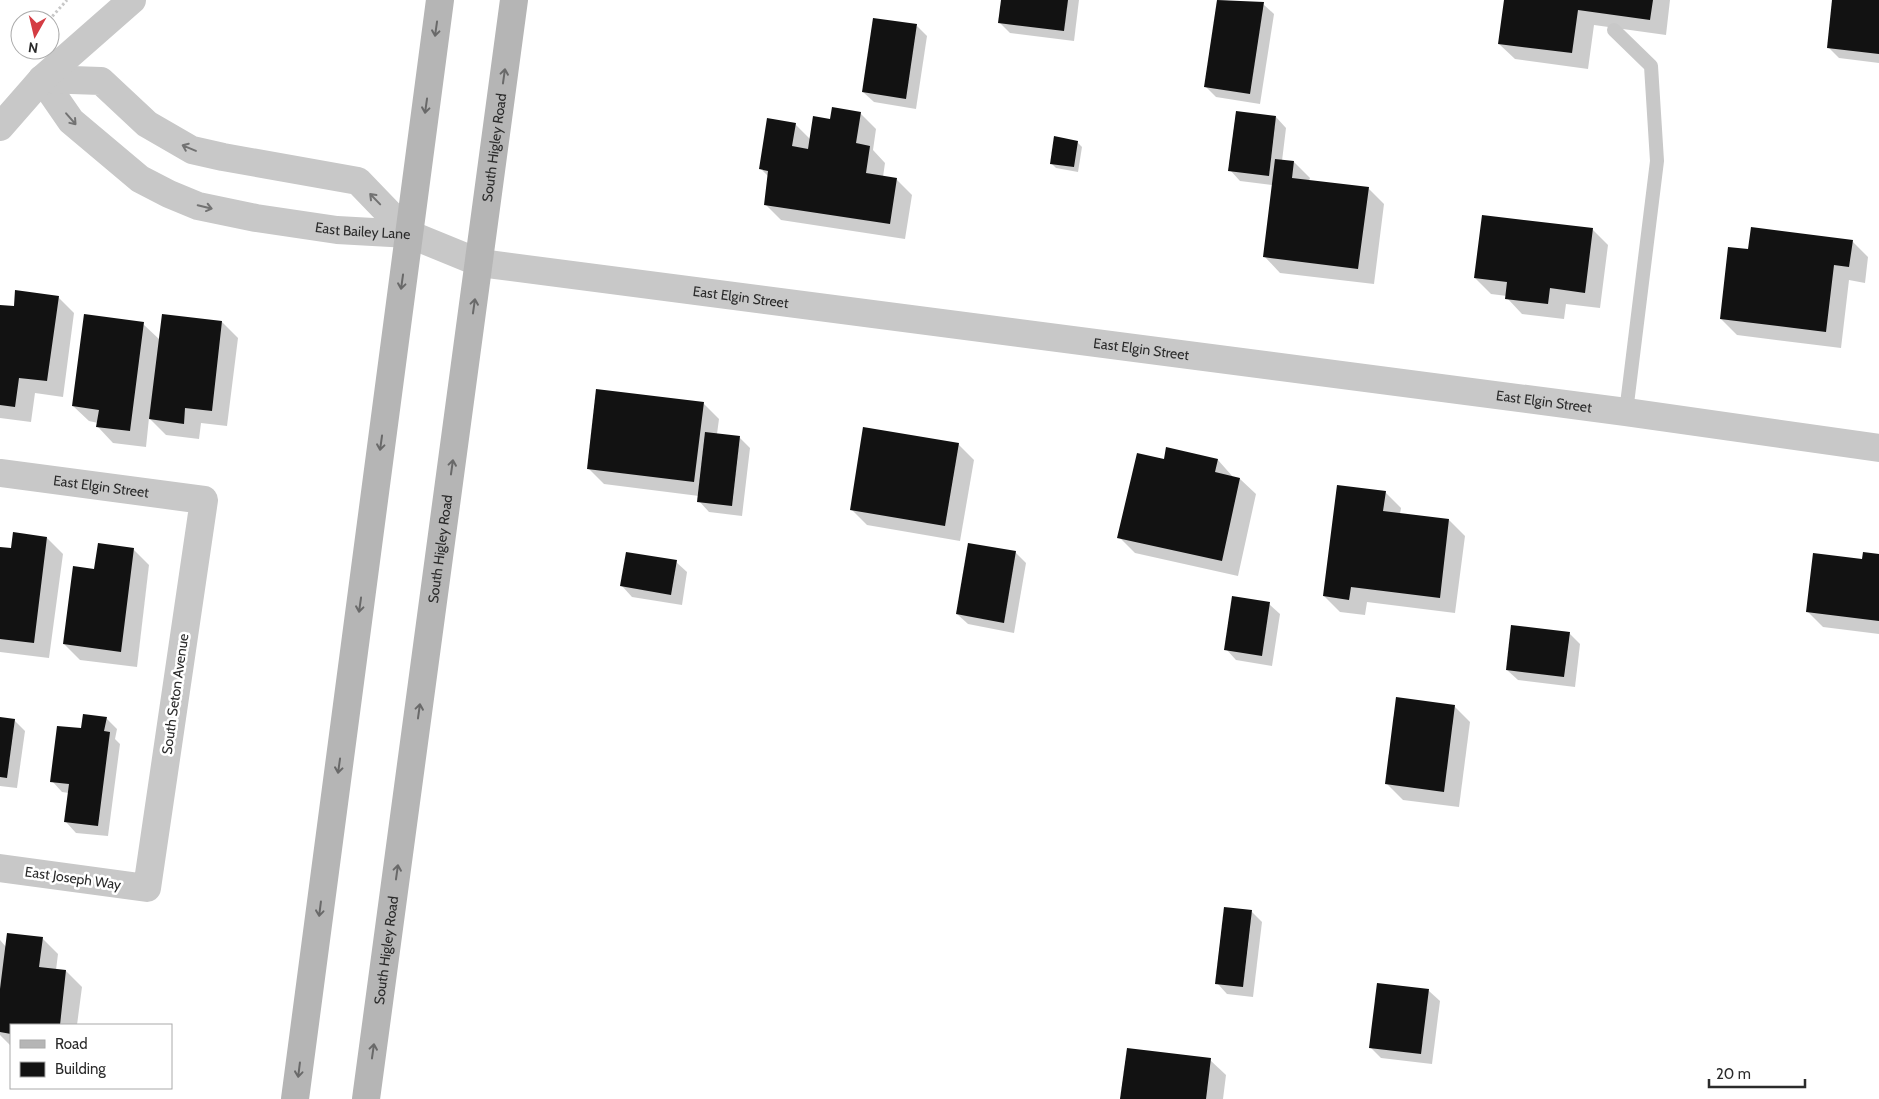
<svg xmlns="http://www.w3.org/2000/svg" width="1879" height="1099" viewBox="0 0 1879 1099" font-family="Cabin,sans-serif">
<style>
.shadow{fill:#0003}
.building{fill:#121212}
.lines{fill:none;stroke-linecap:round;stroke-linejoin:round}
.path{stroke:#c8c8c8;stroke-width:3;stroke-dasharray:2.5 2.5;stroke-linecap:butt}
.lane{stroke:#c8c8c8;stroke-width:14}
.street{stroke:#c8c8c8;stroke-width:28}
.secondary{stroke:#b5b5b5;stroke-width:28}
.oneway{stroke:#696969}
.oneway2{stroke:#727272}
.labels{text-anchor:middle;stroke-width:5;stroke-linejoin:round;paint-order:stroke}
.street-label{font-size:14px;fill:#2b2b2b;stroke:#fff}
</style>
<rect width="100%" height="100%" fill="#fff"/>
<!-- shadow -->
<g class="shadow">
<path d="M1002,0H1079L1074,41L1010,33L999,22Z"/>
<path d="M1218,0L1263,4L1274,14L1260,104L1216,97L1205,86Z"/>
<path d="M1505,0H1670L1666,35L1594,25L1588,69L1515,59L1499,44Z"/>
<path d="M1834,0H1879V63L1839,58L1828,47Z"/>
<path d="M917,26L927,36L916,109L874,102L863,92Z"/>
<path d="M860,113L876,129L873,150L885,163L883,177L896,179L912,195L905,239L781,220L765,204L769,177L761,169L795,124L810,139L831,121Z"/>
<path d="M1276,117L1286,128L1282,161L1294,162L1310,178L1309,181L1368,188L1384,204L1374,284L1280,273L1265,257L1273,185L1240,181L1230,170Z"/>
<path d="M1077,142L1082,147L1078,172L1056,168L1051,163Z"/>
<path d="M1592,229L1608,245L1600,308L1566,304L1564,319L1522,314L1507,298V296L1491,294L1475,278Z"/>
<path d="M1852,241L1868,257L1865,283L1849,280L1841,348L1737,335L1721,319Z"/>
<path d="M58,297L74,313L63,397L35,393L31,422L0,418V306L15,308Z"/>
<path d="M222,322L238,338L227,426L201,423L199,439L166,435L149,418L146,447L113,443L98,427V423L89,421L73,406L143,324L160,340Z"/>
<path d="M703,403L719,419L717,434L739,437L750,448L742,516L709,512L699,501V496L604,484L588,468Z"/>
<path d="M958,444L974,460L960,541L867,525L851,509Z"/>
<path d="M1218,460L1233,477L1240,479L1256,494L1238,576L1135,553L1119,537L1165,461Z"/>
<path d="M1385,492L1401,508L1400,514L1449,520L1465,536L1455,613L1367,602L1365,615L1340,612L1324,596Z"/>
<path d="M47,538L63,554L49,658L0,652V548L12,550Z"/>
<path d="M133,549L149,565L137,667L80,660L64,644L95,570Z"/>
<path d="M1015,552L1026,563L1014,633L968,624L957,614Z"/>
<path d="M1879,555V634L1823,627L1807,611L1863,560Z"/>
<path d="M676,562L687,572L682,605L632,597L622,586Z"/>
<path d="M1269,604L1280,614L1272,666L1236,660L1226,649Z"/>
<path d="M1569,633L1580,644L1575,687L1518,680L1507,670Z"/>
<path d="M1454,706L1470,722L1459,807L1403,800L1387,784Z"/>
<path d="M0,718L14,720L25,731L17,788L0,786Z"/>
<path d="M106,718L117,729L115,739L120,744L108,836L76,833L66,822L69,793L62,792L52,781Z"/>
<path d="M1251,911L1262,922L1253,997L1227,994L1217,983Z"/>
<path d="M42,938L58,954L56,970L66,971L82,987L77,1025H11V1046L0,1035V940L6,947Z"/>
<path d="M1378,985L1429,991L1440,1001L1432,1064L1381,1058L1370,1047Z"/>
<path d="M1210,1060L1226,1075L1223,1099H1121Z"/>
</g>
<!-- building -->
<g class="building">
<path d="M1001,0H1068L1064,31L998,23Z"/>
<path d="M1217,0L1264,2L1250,94L1204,87Z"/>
<path d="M1504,0H1653L1650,20L1578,10L1572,53L1498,44Z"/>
<path d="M1832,0H1879V54L1827,48Z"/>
<path d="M873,18L917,24L906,99L862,92Z"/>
<path d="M832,107L861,112L856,143L870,146L866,173L897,178L890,224L764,205L768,171L759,169L767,118L796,123L792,146L808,149L813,116L830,119Z"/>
<path d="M1236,111L1276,116L1269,176L1228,171Z"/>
<path d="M1054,136L1078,141L1074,167L1050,164Z"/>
<path d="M1275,159L1294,161L1292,178L1369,187L1358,269L1263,257Z"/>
<path d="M1482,215L1593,228L1585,293L1550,288L1548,304L1505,299L1507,282L1474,278Z"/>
<path d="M1751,227L1853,240L1849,267L1834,265L1826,332L1720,319L1728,247L1748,249Z"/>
<path d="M15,290L59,296L47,381L19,378L15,407L0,405V305L14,306Z"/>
<path d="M84,314L144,322L130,431L96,427L99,410L72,406Z"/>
<path d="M162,314L222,321L212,411L185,408L184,424L149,419Z"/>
<path d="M596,389L704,402L694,482L587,469Z"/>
<path d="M863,427L959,443L945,526L850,510Z"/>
<path d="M705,432L740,436L732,506L697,502Z"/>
<path d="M1166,447L1218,459L1215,472L1240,478L1222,561L1117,538L1137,453L1164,459Z"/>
<path d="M1337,485L1386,491L1383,511L1449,519L1440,598L1351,587L1349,600L1323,596Z"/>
<path d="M13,532L47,537L34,643L0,639V547L11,548Z"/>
<path d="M98,543L134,548L121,652L63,644L73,566L94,569Z"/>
<path d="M968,543L1016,551L1004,623L956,614Z"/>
<path d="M626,552L677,560L671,595L620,586Z"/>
<path d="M1863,552L1879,554V621L1806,612L1813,553L1862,559Z"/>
<path d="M1232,596L1270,602L1262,656L1224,650Z"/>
<path d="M1511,625L1570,632L1564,677L1506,670Z"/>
<path d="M1396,697L1455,705L1444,792L1385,784Z"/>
<path d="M83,714L107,717L104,731L110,732L98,826L64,822L69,784L50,782L57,726L81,728Z"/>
<path d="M0,717L15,719L7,778L0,777Z"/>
<path d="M1224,907L1252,910L1243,987L1215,984Z"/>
<path d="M7,933L43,937L39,967L66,970L60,1025H11V1034L0,1032V989Z"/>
<path d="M1377,983L1429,989L1421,1054L1369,1048Z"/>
<path d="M1127,1048L1211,1058L1206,1099H1120Z"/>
</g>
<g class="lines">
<!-- path -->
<path class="path" d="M49,20L67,0"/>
<!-- lane -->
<path class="lane" d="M1614,30L1651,66L1657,161L1626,412"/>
<!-- street -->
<g class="street">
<path id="s1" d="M42,79L71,121L140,179L169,194L198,206L256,218L337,230L409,234L480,263L1626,412L1879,448"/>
<path d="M42,79L101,81L147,124L192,150L223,157L358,181L409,234"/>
<path d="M0,127L42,79L132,0"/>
<path id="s2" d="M0,473L204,500L147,888L0,868"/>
</g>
<!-- secondary -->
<g class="secondary">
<path d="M295,1099L440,0"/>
<path id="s3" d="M366,1099L514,0"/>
</g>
</g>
<!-- one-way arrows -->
<defs><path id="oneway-shaft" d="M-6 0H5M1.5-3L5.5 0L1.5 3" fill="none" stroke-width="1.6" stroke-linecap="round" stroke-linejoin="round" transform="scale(1.25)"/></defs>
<g class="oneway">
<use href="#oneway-shaft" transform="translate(436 29) rotate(98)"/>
<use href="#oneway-shaft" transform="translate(504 76) rotate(-82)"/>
<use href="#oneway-shaft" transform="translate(426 106) rotate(98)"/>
<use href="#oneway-shaft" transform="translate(402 282) rotate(98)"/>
<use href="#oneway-shaft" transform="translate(474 306) rotate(-82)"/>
<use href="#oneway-shaft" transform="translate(381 443) rotate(98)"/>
<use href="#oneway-shaft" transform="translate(452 467) rotate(-82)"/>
<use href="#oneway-shaft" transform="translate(360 605) rotate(98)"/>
<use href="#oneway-shaft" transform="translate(419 711) rotate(-82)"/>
<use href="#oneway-shaft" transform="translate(339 766) rotate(98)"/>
<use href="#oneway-shaft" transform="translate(397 872) rotate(-82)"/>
<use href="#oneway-shaft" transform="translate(320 909) rotate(97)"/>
<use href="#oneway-shaft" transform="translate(373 1051) rotate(-82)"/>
<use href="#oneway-shaft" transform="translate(299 1070) rotate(97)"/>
</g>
<g class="oneway2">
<use href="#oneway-shaft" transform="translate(71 119) rotate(49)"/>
<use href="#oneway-shaft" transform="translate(189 148) rotate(-157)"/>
<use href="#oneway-shaft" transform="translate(375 199) rotate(-134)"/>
<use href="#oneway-shaft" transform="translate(205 207) rotate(13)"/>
</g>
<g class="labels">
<!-- street labels -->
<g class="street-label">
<text dy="5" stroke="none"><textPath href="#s3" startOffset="960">South Higley Road</textPath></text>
<text dy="5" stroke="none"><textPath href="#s1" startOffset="372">East Bailey Lane</textPath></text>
<text dy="5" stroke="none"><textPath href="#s1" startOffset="758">East Elgin Street</textPath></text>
<text dy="5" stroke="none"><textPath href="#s1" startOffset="1162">East Elgin Street</textPath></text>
<text dy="5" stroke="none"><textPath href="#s1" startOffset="1568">East Elgin Street</textPath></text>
<text dy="5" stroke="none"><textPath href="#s2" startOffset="102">East Elgin Street</textPath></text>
<text dy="5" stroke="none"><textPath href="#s3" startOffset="555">South Higley Road</textPath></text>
<text transform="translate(175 694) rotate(-82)" y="5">South Seton Avenue</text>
<text transform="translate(73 878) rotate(8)" y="5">East Joseph Way</text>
<text dy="5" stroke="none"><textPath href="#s3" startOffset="150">South Higley Road</textPath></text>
</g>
</g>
<!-- legend -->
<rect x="10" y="1024" width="162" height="65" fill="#ffffff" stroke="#aaaaaa"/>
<rect x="20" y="1040" width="25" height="8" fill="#b5b5b5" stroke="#aaaaaa"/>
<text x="55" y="1049" font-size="15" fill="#2b2b2b">Road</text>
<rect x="20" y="1062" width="25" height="15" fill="#121212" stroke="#aaaaaa"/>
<text x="55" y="1074" font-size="15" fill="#2b2b2b">Building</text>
<!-- north arrow -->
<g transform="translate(35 35) rotate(188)"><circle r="24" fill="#ffffff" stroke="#aaaaaa"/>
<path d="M0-4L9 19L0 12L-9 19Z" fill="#d43c43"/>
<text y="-8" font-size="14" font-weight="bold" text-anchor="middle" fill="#2b2b2b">N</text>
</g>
<!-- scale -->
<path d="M1709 1079v8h96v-8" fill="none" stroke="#2b2b2b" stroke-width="2.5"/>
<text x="1716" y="1079" font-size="15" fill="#2b2b2b" stroke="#ffffff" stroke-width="4" paint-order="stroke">20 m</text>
</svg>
